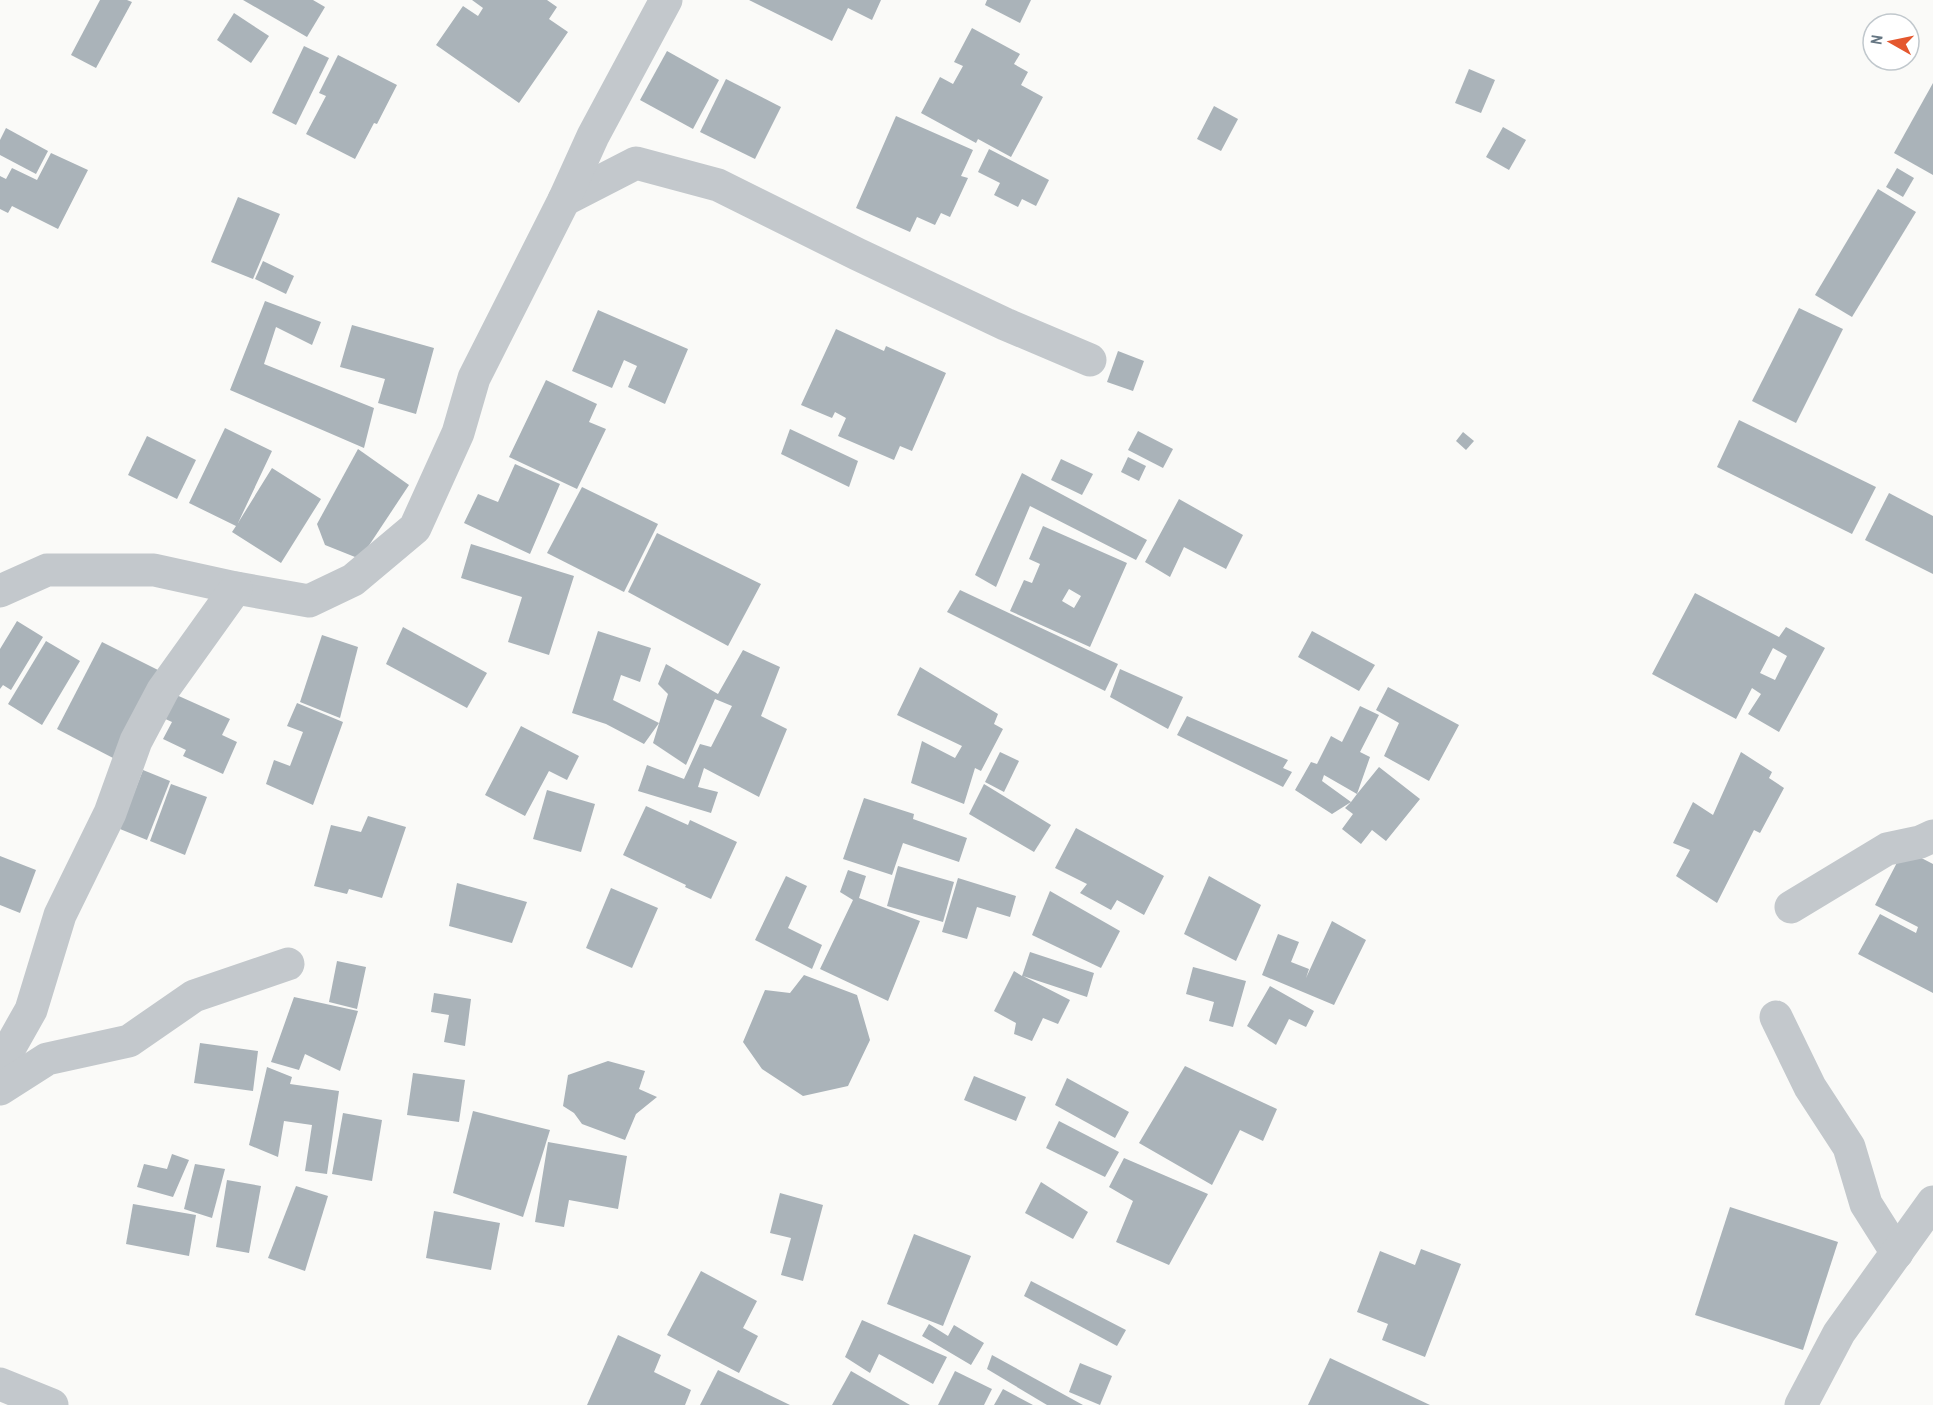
<svg xmlns="http://www.w3.org/2000/svg" width="1933" height="1405" viewBox="0 0 1933 1405" font-family="'Archivo Narrow',sans-serif">
<style>
.building{fill:#aab3b9;fill-rule:evenodd}
.lines{fill:none;stroke-linecap:round;stroke-linejoin:round}
.minor{stroke:#c3c8cc;stroke-width:33}
</style>
<rect width="100%" height="100%" fill="#fafaf8"/>
<!-- building -->
<g class="building">
<path d="M100,0H127L132,2L96,68L71,55Z"/>
<path d="M243,0H313L325,7L307,37Z"/>
<path d="M472,0H547L557,7L549,19L568,32L519,103L436,45L463,6L478,16L483,8Z"/>
<path d="M749,0H881L872,20L848,8L832,41Z"/>
<path d="M987,0H1031L1020,23L985,5Z"/>
<path d="M234,13L269,36L251,63L217,40Z"/>
<path d="M972,28L1020,54L1014,64L1028,72L1021,85L1043,97L1011,157L978,139L976,143L921,113L940,77L953,84L963,66L954,62Z"/>
<path d="M304,46L329,58L296,125L272,113Z"/>
<path d="M667,51L719,80L693,129L640,100Z"/>
<path d="M338,55L397,85L377,124L374,123L355,159L306,134L326,96L319,93Z"/>
<path d="M1469,69L1495,80L1481,113L1455,103Z"/>
<path d="M726,79L781,107L755,159L700,132Z"/>
<path d="M1933,83V175L1894,153Z"/>
<path d="M1214,106L1238,119L1221,151L1197,139Z"/>
<path d="M896,116L973,150L961,176L968,178L950,217L941,213L935,225L917,217L910,232L856,208Z"/>
<path d="M1503,127L1526,140L1509,170L1486,157Z"/>
<path d="M6,128L48,151L36,174L0,155V140Z"/>
<path d="M989,149L1049,180L1036,206L1022,199L1018,207L994,195L1000,183L978,172Z"/>
<path d="M51,153L88,170L58,229L12,206L8,213L0,209V176L6,179L12,168L37,180Z"/>
<path d="M1897,168L1914,178L1903,197L1886,187Z"/>
<path d="M1878,189L1916,212L1852,317L1815,295Z"/>
<path d="M238,197L280,214L253,279L211,262Z"/>
<path d="M263,261L294,276L286,294L255,279Z"/>
<path d="M265,301L321,322L312,345L276,327L264,364L374,408L364,448L230,390Z"/>
<path d="M1799,308L1843,329L1796,423L1752,401Z"/>
<path d="M598,310L688,349L665,404L628,387L637,366L624,360L612,388L572,371Z"/>
<path d="M352,325L434,348L416,414L378,403L385,379L340,367Z"/>
<path d="M836,329L884,351L886,346L946,373L912,451L900,446L894,460L838,436L846,418L835,412L832,418L801,405Z"/>
<path d="M1118,351L1144,361L1133,391L1107,382Z"/>
<path d="M546,380L597,404L589,422L606,429L577,489L509,457Z"/>
<path d="M1739,420L1876,487L1852,534L1717,467Z"/>
<path d="M225,428L272,451L238,523L272,468L321,499L281,563L232,532L236,526L189,503Z"/>
<path d="M790,429L858,461L849,487L781,454Z"/>
<path d="M1138,431L1173,449L1163,468L1128,450Z"/>
<path d="M1463,432L1474,441L1466,450L1456,441Z"/>
<path d="M147,436L196,460L177,499L128,475Z"/>
<path d="M358,449L409,485L360,559L325,545L317,524Z"/>
<path d="M1128,457L1146,466L1139,481L1121,472Z"/>
<path d="M1061,459L1093,474L1082,495L1051,480Z"/>
<path d="M515,464L560,484L530,554L464,523L478,494L498,502Z"/>
<path d="M1022,473L1147,540L1136,560L1030,506L996,587L975,575Z"/>
<path d="M582,487L658,524L624,592L547,553Z"/>
<path d="M1889,493L1933,516V574L1865,540Z"/>
<path d="M1179,499L1243,535L1226,569L1184,547L1170,577L1145,562Z"/>
<path d="M1043,526L1127,563L1090,647L1010,611L1024,580L1032,583L1040,564L1029,559ZM1069,589L1081,596L1074,608L1062,601Z"/>
<path d="M657,533L761,584L728,646L628,592Z"/>
<path d="M471,544L574,576L549,655L508,642L522,597L461,578Z"/>
<path d="M960,590L1118,664L1105,691L947,612Z"/>
<path d="M1695,593L1779,637L1786,627L1825,648L1779,732L1748,714L1761,694L1752,688L1736,719L1652,674ZM1773,648L1787,656L1775,680L1760,673Z"/>
<path d="M17,621L43,637L11,690L3,685L0,689V649Z"/>
<path d="M403,627L487,673L467,708L386,664Z"/>
<path d="M598,631L651,648L640,682L621,675L613,700L659,723L644,744L606,724L572,713Z"/>
<path d="M1312,631L1375,665L1359,691L1298,657Z"/>
<path d="M322,635L358,647L340,718L300,702Z"/>
<path d="M46,641L80,661L42,725L8,704Z"/>
<path d="M102,642L160,671L115,759L57,729Z"/>
<path d="M743,650L780,667L761,716L787,729L759,797L704,768L698,787L718,792L711,813L638,791L647,765L684,779L700,744L711,747L732,706L715,699L686,765L653,743L668,694L658,684L666,664L718,694Z"/>
<path d="M920,667L998,714L994,724L1003,729L981,771L975,768L964,804L911,783L922,741L955,758L962,746L897,715Z"/>
<path d="M1120,669L1183,697L1168,729L1110,697Z"/>
<path d="M1388,687L1459,725L1429,781L1384,756L1399,723L1376,710Z"/>
<path d="M172,693L230,719L222,735L237,742L223,774L183,756L186,750L163,739L172,722L161,717Z"/>
<path d="M297,703L343,722L313,805L266,784L274,760L290,766L303,732L287,726Z"/>
<path d="M1360,706L1379,715L1360,752L1370,757L1357,794L1379,767L1420,799L1386,841L1372,830L1361,844L1342,829L1353,814L1345,808L1351,802L1332,814L1295,790L1311,762L1317,764L1331,736L1342,742ZM1324,775L1357,794L1351,802L1322,781Z"/>
<path d="M1187,716L1288,760L1283,768L1292,772L1283,787L1177,735Z"/>
<path d="M521,726L579,756L567,780L549,771L525,816L485,795Z"/>
<path d="M1000,752L1019,761L1004,792L985,782Z"/>
<path d="M1741,752L1772,772L1769,778L1784,788L1760,833L1754,830L1717,903L1676,876L1690,850L1673,843L1693,802L1713,815Z"/>
<path d="M143,770L170,781L147,840L120,829Z"/>
<path d="M171,784L207,797L185,855L150,841Z"/>
<path d="M984,784L1051,825L1034,852L969,814Z"/>
<path d="M547,790L595,804L581,852L533,839Z"/>
<path d="M864,798L914,814L913,819L967,838L959,862L903,843L892,875L843,859Z"/>
<path d="M646,806L688,825L690,820L737,842L711,899L685,887L686,885L623,855Z"/>
<path d="M368,816L406,827L382,898L349,889L347,894L314,886L331,825L361,832Z"/>
<path d="M1076,828L1164,876L1144,915L1117,900L1111,910L1080,893L1087,884L1055,868Z"/>
<path d="M1904,849L1933,864V993L1858,954L1880,914L1916,933L1918,927L1875,905Z"/>
<path d="M0,856L36,870L20,913L0,905Z"/>
<path d="M898,866L954,882L943,922L887,906Z"/>
<path d="M848,870L866,876L859,898L920,921L888,1001L820,969L853,900L840,892Z"/>
<path d="M786,876L807,886L788,928L822,945L812,969L755,940Z"/>
<path d="M1209,876L1261,905L1236,961L1184,934Z"/>
<path d="M958,878L1016,896L1010,917L977,907L967,939L942,932Z"/>
<path d="M457,883L527,902L512,943L449,926Z"/>
<path d="M611,888L658,908L632,968L586,948Z"/>
<path d="M1050,891L1120,931L1101,968L1032,935Z"/>
<path d="M1332,921L1366,940L1334,1005L1262,975L1278,934L1299,942L1291,962L1309,969L1306,978Z"/>
<path d="M1030,952L1094,973L1087,997L1023,976L1070,1000L1058,1024L1043,1018L1032,1041L1014,1034L1016,1023L994,1011L1014,971L1022,976Z"/>
<path d="M337,961L366,967L357,1009L329,1002Z"/>
<path d="M1193,967L1246,981L1233,1027L1209,1021L1214,1002L1186,994Z"/>
<path d="M804,975L857,995L870,1040L848,1086L803,1096L762,1069L743,1042L765,990L790,993Z"/>
<path d="M1270,986L1314,1011L1306,1027L1289,1019L1276,1045L1247,1026Z"/>
<path d="M434,993L471,999L465,1046L444,1042L449,1015L431,1012Z"/>
<path d="M294,997L358,1011L340,1071L305,1054L299,1070L271,1062Z"/>
<path d="M200,1043L258,1051L253,1091L194,1083Z"/>
<path d="M608,1061L645,1071L639,1089L657,1097L636,1114L625,1140L582,1124L574,1113L563,1106L568,1075Z"/>
<path d="M1185,1066L1277,1109L1263,1141L1240,1130L1212,1185L1139,1143Z"/>
<path d="M267,1067L292,1077L290,1084L339,1091L327,1174L305,1171L312,1125L284,1121L278,1157L249,1145Z"/>
<path d="M413,1073L465,1080L459,1122L407,1115Z"/>
<path d="M974,1076L1026,1097L1016,1121L964,1100Z"/>
<path d="M1067,1078L1129,1112L1115,1138L1055,1105Z"/>
<path d="M473,1111L550,1130L523,1217L453,1193Z"/>
<path d="M343,1113L382,1120L372,1181L332,1174Z"/>
<path d="M1059,1121L1119,1152L1105,1177L1046,1148Z"/>
<path d="M548,1142L627,1156L618,1209L569,1200L564,1227L535,1222Z"/>
<path d="M172,1154L189,1160L173,1197L137,1187L144,1164L167,1169Z"/>
<path d="M1124,1158L1208,1194L1169,1265L1116,1242L1133,1201L1109,1187Z"/>
<path d="M195,1164L225,1169L212,1218L184,1209Z"/>
<path d="M227,1180L261,1186L249,1253L216,1247Z"/>
<path d="M1041,1182L1088,1212L1073,1239L1025,1213Z"/>
<path d="M296,1186L328,1196L305,1271L268,1258Z"/>
<path d="M780,1193L823,1205L803,1281L781,1275L791,1238L770,1233Z"/>
<path d="M133,1204L196,1215L189,1256L126,1244Z"/>
<path d="M1730,1207L1838,1242L1803,1350L1695,1315Z"/>
<path d="M434,1211L500,1223L491,1270L426,1258Z"/>
<path d="M914,1234L971,1256L943,1326L887,1304Z"/>
<path d="M1421,1249L1461,1264L1425,1357L1382,1340L1388,1324L1357,1312L1380,1251L1415,1265Z"/>
<path d="M701,1271L757,1301L743,1328L758,1336L739,1373L667,1335Z"/>
<path d="M1031,1281L1126,1330L1117,1346L1024,1296Z"/>
<path d="M862,1320L947,1357L933,1384L879,1354L870,1373L845,1357Z"/>
<path d="M929,1324L948,1336L954,1325L984,1343L971,1365L922,1336Z"/>
<path d="M618,1335L661,1355L654,1372L691,1390L685,1405H587Z"/>
<path d="M992,1355L1083,1405H1047L987,1369Z"/>
<path d="M1330,1358L1430,1405H1308Z"/>
<path d="M1080,1363L1112,1376L1100,1405L1069,1392Z"/>
<path d="M718,1370L790,1405H700Z"/>
<path d="M851,1371L910,1405H832Z"/>
<path d="M955,1371L992,1389L984,1405H938Z"/>
<path d="M1003,1389L1033,1405H994Z"/>
</g>
<g class="lines">
<!-- minor -->
<g class="minor">
<path d="M564,200L636,163L718,185L857,254L1005,324L1090,360"/>
<path d="M0,591L47,570H154L236,588L309,601L353,580L415,528L458,433L474,378L564,200L593,136L666,0"/>
<path d="M1791,907L1887,849L1920,842L1933,836"/>
<path d="M1776,1017L1810,1087L1849,1147L1866,1204L1897,1253"/>
<path d="M0,1065L31,1010L60,915L110,813L136,741L163,690L236,588"/>
<path d="M0,1089L47,1059L129,1041L194,996L288,964"/>
<path d="M0,1384L52,1405"/>
<path d="M1801,1405L1839,1333L1933,1202"/>
</g>
</g>
<!-- north arrow -->
<g transform="translate(1891 42) rotate(279)"><circle r="28" fill="#ffffff" stroke="#c1c8cd" stroke-width="1.5"/>
<path d="M0-4.5L10 22L0 15L-10 22Z" fill="#e4572e"/>
<text y="-9" font-size="16" font-weight="bold" text-anchor="middle" fill="#657683">N</text>
</g>
</svg>
